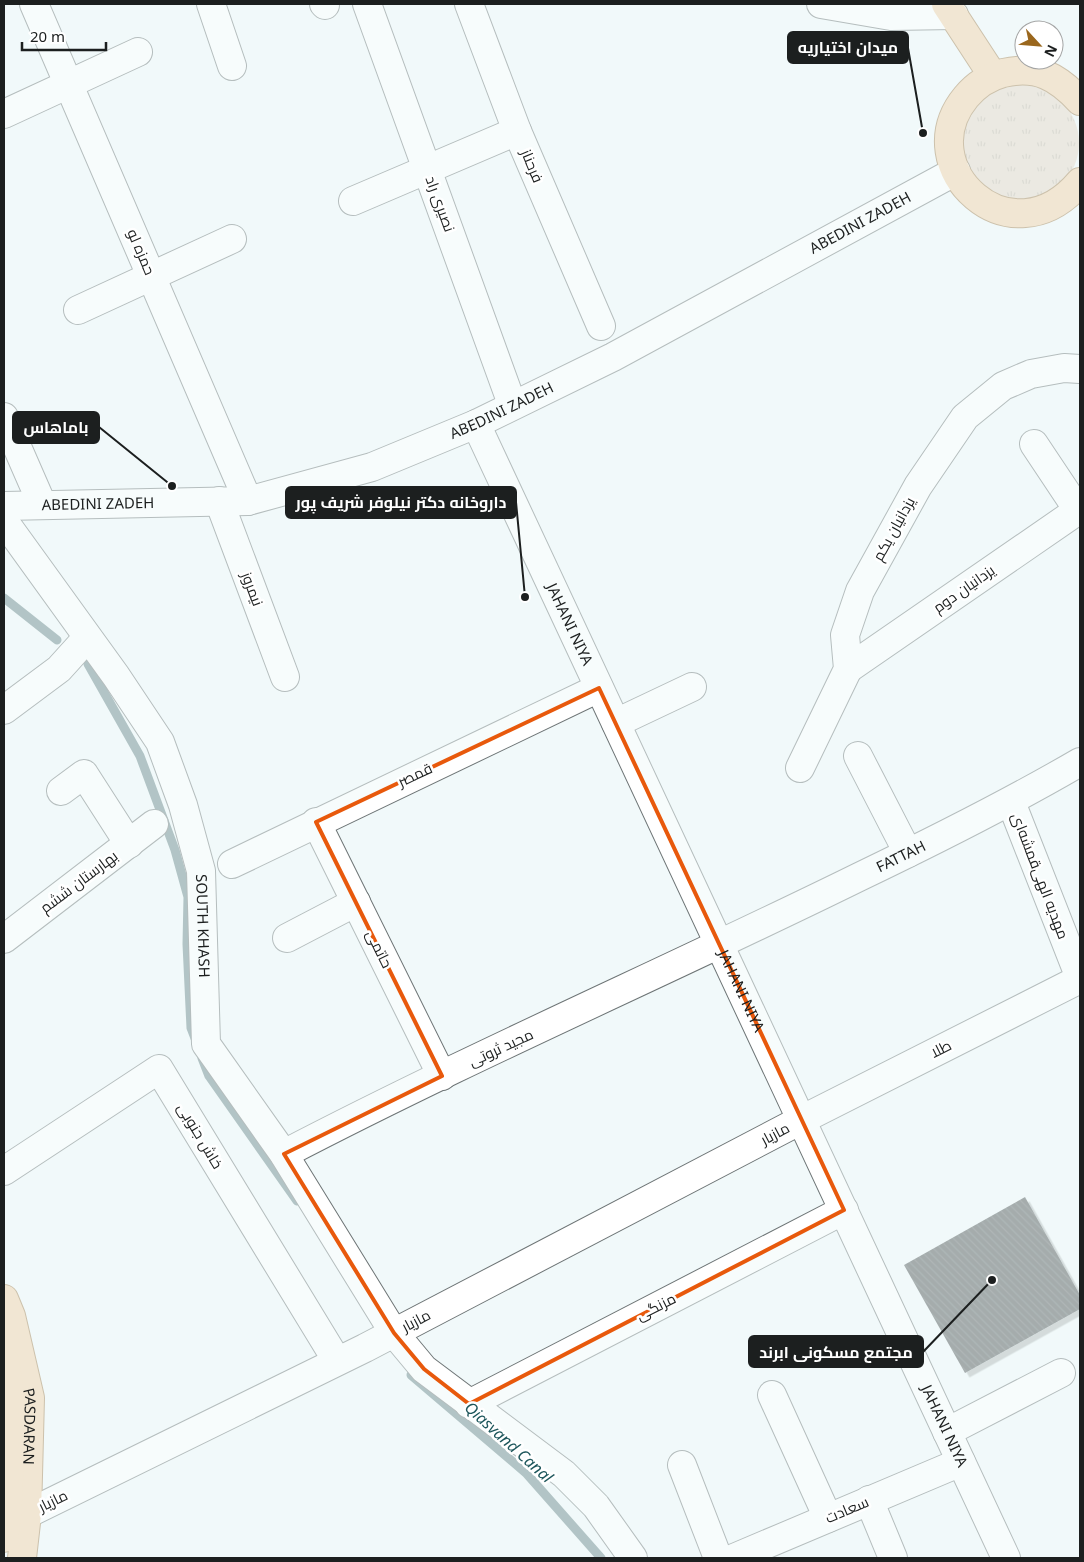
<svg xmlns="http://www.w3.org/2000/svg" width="1084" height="1562" viewBox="0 0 1084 1562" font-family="'Noto Sans',Cairo,sans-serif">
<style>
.grass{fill:url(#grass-tufts)}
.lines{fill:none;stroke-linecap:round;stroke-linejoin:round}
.stream{stroke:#678487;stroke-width:9}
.building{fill:url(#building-back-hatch);filter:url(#shadow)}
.minor-casing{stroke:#6e7576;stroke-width:30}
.major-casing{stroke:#a17d4e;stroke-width:30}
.minor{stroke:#fff;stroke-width:28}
.major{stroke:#f1cfa4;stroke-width:28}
.marked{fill:none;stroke:#e8590c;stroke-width:4;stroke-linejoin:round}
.labels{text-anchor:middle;stroke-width:5;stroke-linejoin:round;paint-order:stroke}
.street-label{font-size:15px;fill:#1c1f1f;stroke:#fff}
.water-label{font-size:16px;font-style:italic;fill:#1d565b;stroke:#fff}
.leader{fill:none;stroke:#1c1f1f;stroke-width:2}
.callout-dot{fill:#1c1f1f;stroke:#fff;stroke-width:2}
.callout{fill:#1c1f1f;stroke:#1c1f1f;stroke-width:2}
.callout-label{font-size:16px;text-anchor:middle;font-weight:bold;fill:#fff}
</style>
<defs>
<pattern id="grass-tufts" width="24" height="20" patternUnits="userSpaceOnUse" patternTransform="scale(1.25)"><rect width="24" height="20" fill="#e4d6c5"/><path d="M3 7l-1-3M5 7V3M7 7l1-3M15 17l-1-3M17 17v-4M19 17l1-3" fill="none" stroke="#c3b7a9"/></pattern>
<pattern id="building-back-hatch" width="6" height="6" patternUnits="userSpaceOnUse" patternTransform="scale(1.25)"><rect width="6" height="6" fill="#494f50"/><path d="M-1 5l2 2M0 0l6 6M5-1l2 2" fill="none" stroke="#606566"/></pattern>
<filter id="shadow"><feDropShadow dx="4.5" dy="4.5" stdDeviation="0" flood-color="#0004"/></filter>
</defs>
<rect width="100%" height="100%" fill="#f1f9fa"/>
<!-- grass -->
<circle class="grass" cx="1021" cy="143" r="58"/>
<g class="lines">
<!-- stream -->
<g class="stream">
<path d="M4,598L57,640"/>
<path d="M88,664L140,756L175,850L188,897L187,944L191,1028L196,1041"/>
<path d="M202,1058L209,1076L297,1201"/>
<path d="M411,1375L526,1473L601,1558"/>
</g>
</g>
<!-- building -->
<path class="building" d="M1025,1197L1080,1295V1309L965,1373L904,1265Z"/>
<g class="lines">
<!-- minor casing -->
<g class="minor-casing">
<g id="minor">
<path d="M34,4L248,501"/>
<path d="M211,4L232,66"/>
<path d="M324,4L325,5"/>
<path d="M367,4L512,404"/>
<path d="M469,4L517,131L601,326"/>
<path d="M821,4L891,16L954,15"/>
<path d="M4,114L138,52"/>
<path d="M353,201L517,131"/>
<path d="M78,310L232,239"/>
<path d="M4,417L42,504"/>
<path id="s1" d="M476,424L1006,1558"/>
<path d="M1034,444L1078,510"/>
<path d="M219,501L285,677"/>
<path id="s2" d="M4,506L248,501L372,467L476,424L613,357L956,171"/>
<path id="s3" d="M4,521L116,676L160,742L183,805L201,871L206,1044L283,1153L394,1333L424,1369L564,1474L596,1506L633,1558"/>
<path d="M848,669L1080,509"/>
<path d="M4,710L59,669L87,638"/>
<path d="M616,723L692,687"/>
<path d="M858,756L908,853"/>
<path d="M800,768L848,669L845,635L860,591L918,486L965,417L1003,386L1031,374L1064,368L1080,369"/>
<path d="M61,791L84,774L129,844"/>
<path d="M1011,802L1080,978"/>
<path d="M316,822L442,1076"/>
<path d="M232,864L599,688"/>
<path d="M287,938L356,902"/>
<path d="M4,939L154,824"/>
<path id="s4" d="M284,1154C472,1056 668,971 859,877C934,841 1008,804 1080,762"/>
<path d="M4,1171L159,1069L337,1361"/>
<path d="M772,1395L828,1518"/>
<path d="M469,1404L844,1210"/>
<path d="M947,1432L1061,1373"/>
<path d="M682,1465L718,1558"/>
<path d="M869,1500L893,1558"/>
<path d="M27,1514L365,1348L801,1120L1080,979"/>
<path d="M734,1558L961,1462"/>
</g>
</g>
<!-- major casing -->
<g class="major-casing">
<g id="major">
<path d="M946,4L993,76"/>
<path d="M1080,101C1058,77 1037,65 1003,73C988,77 976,85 966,97C908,167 1011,264 1080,182"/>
<path id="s5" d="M4,1299L11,1316L30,1398L27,1514L22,1558"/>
<path d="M4,1538L7,1518L13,1412L5,1361"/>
</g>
</g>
<!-- minor -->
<use href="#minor" class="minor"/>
<!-- major -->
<use href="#major" class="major"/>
</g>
<!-- marked area -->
<path d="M0 0H1084V1562H0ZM599,688L844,1210L469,1404L424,1369L394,1333L284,1154L442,1076L316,822Z" fill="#f1f9fa" fill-opacity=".55" fill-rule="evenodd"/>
<path class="marked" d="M599,688L844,1210L469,1404L424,1369L394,1333L284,1154L442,1076L316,822Z"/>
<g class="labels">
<!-- street labels -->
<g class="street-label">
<text transform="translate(532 166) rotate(67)" y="5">فرحناز</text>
<text transform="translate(440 204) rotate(70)" y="5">نصیری راد</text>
<text dy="5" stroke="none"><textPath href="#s2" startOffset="919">ABEDINI ZADEH</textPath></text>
<text transform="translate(141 252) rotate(67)" y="5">حمزه لو</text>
<text dy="5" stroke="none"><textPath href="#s2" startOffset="514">ABEDINI ZADEH</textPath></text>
<text dy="5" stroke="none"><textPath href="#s2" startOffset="94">ABEDINI ZADEH</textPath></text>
<text transform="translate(894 529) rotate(-61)" y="5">یزدانیان یکم</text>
<text transform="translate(252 589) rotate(69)" y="5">نیمروز</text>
<text transform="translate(964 589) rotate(-35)" y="5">یزدانیان دوم</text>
<text dy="5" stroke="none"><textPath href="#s1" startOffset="221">JAHANI NIYA</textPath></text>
<text transform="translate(415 775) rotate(-25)" y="5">قمصر</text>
<text dy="5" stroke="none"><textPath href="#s4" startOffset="685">FATTAH</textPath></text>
<text transform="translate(1040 876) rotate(69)" y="5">مهدیه الهی‌قمشه‌ای</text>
<text transform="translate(79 882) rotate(-37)" y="5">بهارستان ششم</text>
<text dy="5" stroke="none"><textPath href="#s3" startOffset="461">SOUTH KHASH</textPath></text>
<text transform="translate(379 949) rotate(64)" y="5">حاتمی</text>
<text dy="5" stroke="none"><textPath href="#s1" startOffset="626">JAHANI NIYA</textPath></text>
<text transform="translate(501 1048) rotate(-25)" y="5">مجید ثروتی</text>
<text transform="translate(941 1049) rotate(-27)" y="5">طلا</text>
<text transform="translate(775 1134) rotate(-28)" y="5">مازیار</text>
<text transform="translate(200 1136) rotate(59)" y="5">خاش جنوبی</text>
<text transform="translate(656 1307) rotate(-27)" y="5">مزنگی</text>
<text transform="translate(416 1321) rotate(-28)" y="5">مازیار</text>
<text dy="5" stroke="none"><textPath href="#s1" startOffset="1106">JAHANI NIYA</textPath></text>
<text dy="5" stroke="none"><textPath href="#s5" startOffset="131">PASDARAN</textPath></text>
<text transform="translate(53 1501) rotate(-26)" y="5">مازیار</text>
<text transform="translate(847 1510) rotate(-23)" y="5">سعادت</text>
</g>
<!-- water labels -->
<g class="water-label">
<text transform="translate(509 1442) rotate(42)" y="6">Qiasvand Canal</text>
</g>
</g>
<!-- callouts -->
<path class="leader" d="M923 133L908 48M172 486L99 427M525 597L516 502M992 1280L923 1352"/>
<g class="callout-dot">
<circle cx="923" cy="133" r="5"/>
<circle cx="172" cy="486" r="5"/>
<circle cx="525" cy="597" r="5"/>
<circle cx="992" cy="1280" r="5"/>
</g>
<g class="callout">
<rect x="788" y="32" width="120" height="31" rx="5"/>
<rect x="13" y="412" width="86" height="31" rx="5"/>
<rect x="286" y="487" width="230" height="31" rx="5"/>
<rect x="749" y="1336" width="174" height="31" rx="5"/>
</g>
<g class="callout-label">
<text x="848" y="53">میدان اختیاریه</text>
<text x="56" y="433">باماهاس</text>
<text x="401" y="508">داروخانه دکتر نیلوفر شریف پور</text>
<text x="836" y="1358">مجتمع مسکونی ابرند</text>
</g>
<!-- border -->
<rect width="1084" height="1562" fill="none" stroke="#1c1f1f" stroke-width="10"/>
<!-- north arrow -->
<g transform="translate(1039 45) rotate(116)"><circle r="24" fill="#ffffff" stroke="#a4a5a5"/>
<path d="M0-4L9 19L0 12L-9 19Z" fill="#9a671d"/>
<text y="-8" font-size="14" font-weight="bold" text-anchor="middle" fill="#1c1f1f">N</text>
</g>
<!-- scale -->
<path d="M22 42v8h84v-8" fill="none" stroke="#1c1f1f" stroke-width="2.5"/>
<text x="30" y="42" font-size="15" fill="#1c1f1f" stroke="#ffffff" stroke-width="4" paint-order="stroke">20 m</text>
</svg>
